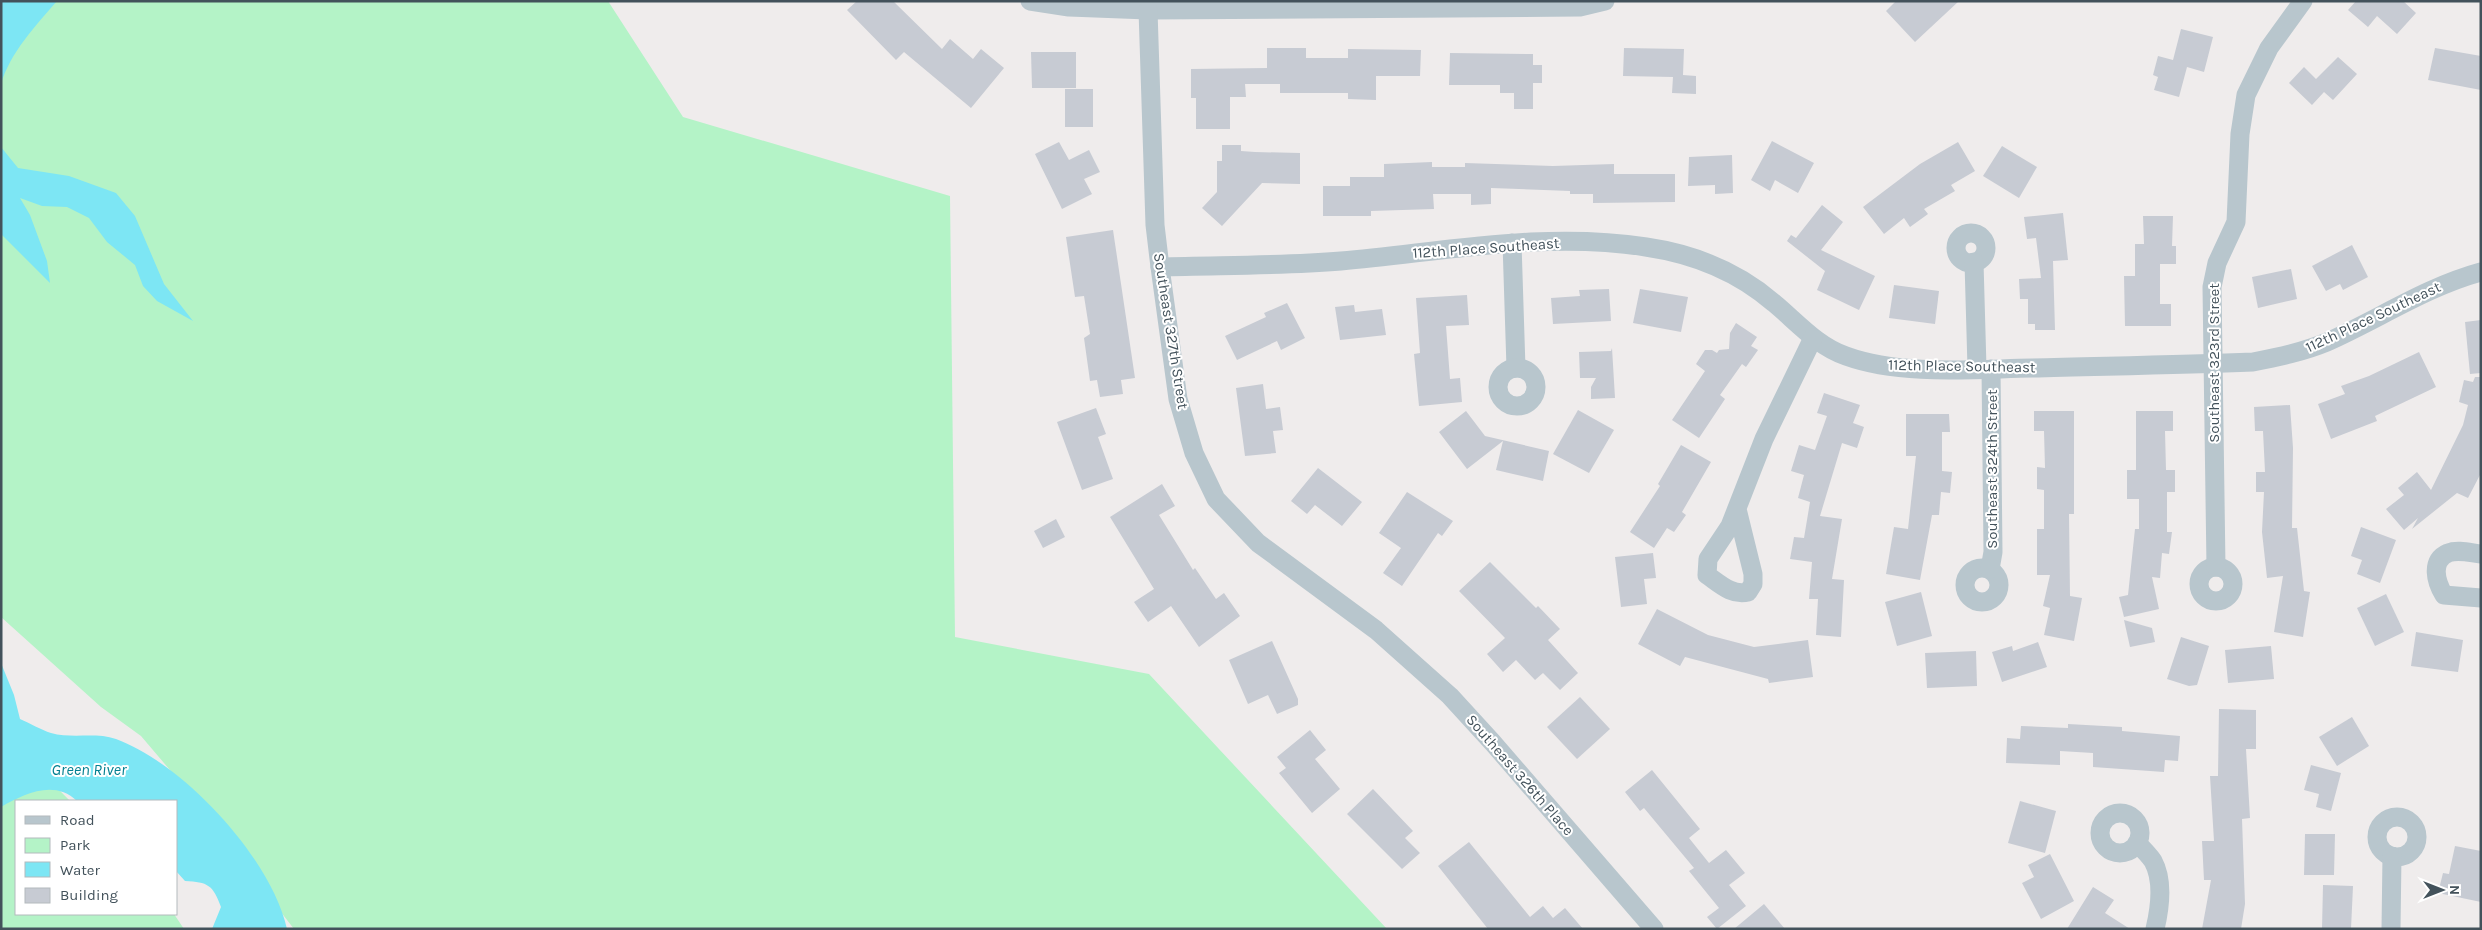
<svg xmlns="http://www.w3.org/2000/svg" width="2482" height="930" viewBox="0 0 2482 930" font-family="Karla,sans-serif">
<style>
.green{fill:#b4f3c7}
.water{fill:#7de6f4}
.building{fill:#c7cbd3}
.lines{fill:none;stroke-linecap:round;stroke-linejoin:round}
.street{stroke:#b8c6cd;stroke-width:19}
.labels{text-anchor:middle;stroke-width:4;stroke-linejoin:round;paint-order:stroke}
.street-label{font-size:15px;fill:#43525b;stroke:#fff}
.water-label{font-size:16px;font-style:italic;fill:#038091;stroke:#fff}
</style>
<rect width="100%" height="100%" fill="#efecec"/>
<!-- green -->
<g class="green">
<path d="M53,1H608L683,117L950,196L955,637L1149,674L1387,929H294L181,783L141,736L101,707L1,617V63Z"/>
<path d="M1,731L70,801H16V914H174L184,929H1Z"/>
</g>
<!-- water -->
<g class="water">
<path d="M1,1H57C36,25 10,53 1,84Z"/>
<path d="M1,147L18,168L69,176L116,193L135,216L164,284L193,321L157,301L143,286L135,265L107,242L89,218L67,207L42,206L20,198L30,215L47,261L50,283L1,234Z"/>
<path d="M1,663L14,695L20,719C30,723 41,730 51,733C72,739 96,732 116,739C184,764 271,858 287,929H212L221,907C213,885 208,882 185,881L176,871V801H77C54,779 24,794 1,807Z"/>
</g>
<!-- building -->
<g class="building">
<path d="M857,1H893L942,49L950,39L973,59L981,49L1004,68L971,108L904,52L896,60L847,10Z"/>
<path d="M1896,1H1959L1915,42L1886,11Z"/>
<path d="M2356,1H2403L2416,13L2397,34L2377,16L2368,27L2348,10Z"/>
<path d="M2181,29L2213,37L2204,72L2187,67L2179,97L2154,90L2158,77L2153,75L2158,56L2173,60Z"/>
<path d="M1267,48H1306V58H1348V49L1421,50L1420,76H1376V100L1348,99V93H1280V84H1245L1246,97H1230V129H1196V98H1191V69L1267,68Z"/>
<path d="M1624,48L1684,49L1683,75L1696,76V94L1672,93L1673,77L1623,76Z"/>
<path d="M2435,48L2481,56V90L2428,80Z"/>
<path d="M1031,52H1076V88H1032Z"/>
<path d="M1450,53L1533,54V65H1542V83H1533V109H1514V93H1500V85H1449Z"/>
<path d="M2338,57L2357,74L2333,100L2324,92L2312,105L2289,83L2304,67L2316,79Z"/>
<rect x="1065" y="89" width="28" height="38"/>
<path d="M1772,141L1814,163L1798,193L1775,180L1770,191L1751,180Z"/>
<path d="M1059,142L1069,160L1089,150L1100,172L1084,179L1092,194L1062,209L1035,154Z"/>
<path d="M1958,142L1975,171L1951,185L1955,191L1924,209L1928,214L1910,227L1904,218L1884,234L1863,207L1920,164Z"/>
<path d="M1222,145H1241V151L1255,152L1300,153V184L1262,183L1222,226L1202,208L1217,192V161H1222Z"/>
<path d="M2002,146L2037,167L2019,198L1983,176Z"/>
<path d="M1732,155L1733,193L1715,194V185L1688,186L1689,157Z"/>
<path d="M1432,162V167H1465V163L1553,166L1614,164V174H1675V202L1593,203V194H1570V191L1491,188V204L1471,205V194H1433L1434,209L1371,211V216H1323V186H1350V177H1384V164Z"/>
<path d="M1822,205L1843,222L1821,250L1875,276L1859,310L1817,290L1825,271L1787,241L1791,235L1796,238Z"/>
<path d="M2063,213L2068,260L2053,261L2055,330H2035V324H2028V299H2020L2019,279L2041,278L2036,238L2027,239L2024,217Z"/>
<path d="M2143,216H2173L2172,246H2176V264H2160V304H2171V326H2125L2124,276H2135V244H2144Z"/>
<path d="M1113,230L1135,378L1121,380L1123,394L1100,397L1097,380L1090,381L1084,338L1090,334L1084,296L1075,297L1066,237Z"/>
<path d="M2352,245L2368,277L2343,290L2340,284L2326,291L2312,266Z"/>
<path d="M2291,269L2297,299L2258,308L2252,277Z"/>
<path d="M1894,285L1939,291L1935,324L1889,318Z"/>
<path d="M1609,289L1611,321L1553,324L1551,298L1580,296L1579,290Z"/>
<path d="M1640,289L1688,297L1681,332L1633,323Z"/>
<path d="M1467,295L1469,325L1446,326L1450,379L1460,378L1462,402L1419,406L1414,354L1420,353L1416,298Z"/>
<path d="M1287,303L1305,338L1281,350L1277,341L1237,360L1225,336L1266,317L1264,313Z"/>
<path d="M1354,305L1355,312L1382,309L1386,335L1340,340L1335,307Z"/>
<path d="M2481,320V373L2470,374L2465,322Z"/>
<path d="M1736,323L1757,337L1751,346L1758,350L1746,367L1742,364L1720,395L1725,399L1699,438L1672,420L1705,371L1696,364L1705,350H1712L1717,353L1719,350L1729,349L1730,333Z"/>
<path d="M1612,348L1615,398L1591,399V387L1596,378H1580L1579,352L1611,351Z"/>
<path d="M2419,352L2436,387L2375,416L2377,421L2331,439L2318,404L2345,394L2341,386L2369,376Z"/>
<path d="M2475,377H2481V473L2468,498L2457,493L2412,529L2418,518L2404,530L2386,509L2404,495L2398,488L2417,472L2431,490L2463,425L2468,405L2459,402L2464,380L2473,382Z"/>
<path d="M1263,384L1266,409L1280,407L1283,430L1273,431L1276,453L1245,456L1236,388Z"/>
<path d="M1824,393L1860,405L1853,423L1864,427L1857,448L1842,443L1820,516L1842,519L1832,579L1844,580L1841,637L1816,635L1818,599H1809L1812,562L1790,559L1794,537L1804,538L1810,502L1798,498L1804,475L1791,471L1799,445L1815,450L1827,416L1817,413Z"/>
<path d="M2290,405L2293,448L2292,528H2297L2304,591L2310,592L2303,637L2274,632L2283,576L2267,578L2262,532L2264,492H2256V472H2265L2263,431H2255L2254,407Z"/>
<path d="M1096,408L1106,434L1098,437L1113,479L1082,490L1057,422Z"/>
<path d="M1578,410L1614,430L1589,473L1553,454Z"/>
<path d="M1466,411L1485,436L1549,451L1543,481L1496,470L1503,441L1467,469L1439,432Z"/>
<path d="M2034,411H2074V514H2069L2070,596L2082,598L2074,641L2044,635L2050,608L2043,606L2050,575H2037V529H2044V490L2037,489V467L2045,468L2044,431H2034Z"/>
<path d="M2136,411H2173V431H2165L2166,470H2175V492H2167V532H2172L2169,554L2162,553L2160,578L2152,577L2159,609L2124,617L2119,597L2128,595L2135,529H2139V499H2127V470H2136Z"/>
<path d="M1906,414H1949L1950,432H1942V471L1952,472L1950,493L1941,492L1939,515H1932L1920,580L1886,574L1894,527L1908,529L1916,456H1906Z"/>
<path d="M1681,445L1711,462L1682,512L1686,515L1674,532L1667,528L1654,548L1630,532L1660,486L1658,484Z"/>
<path d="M1318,468L1362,502L1342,526L1315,505L1307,514L1291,501Z"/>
<path d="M1162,484L1175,506L1159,515L1193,570L1195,568L1216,599L1224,593L1240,616L1199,647L1171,606L1148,622L1134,602L1154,589L1110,517Z"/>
<path d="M1407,492L1453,521L1442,536L1438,533L1402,586L1383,573L1401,548L1379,533Z"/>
<path d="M1056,519L1065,537L1043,548L1034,531Z"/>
<path d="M2361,527L2396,540L2380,583L2357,574L2362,560L2351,556Z"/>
<path d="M1653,553L1656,578L1644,579L1647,604L1621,607L1615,557Z"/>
<path d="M1490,562L1536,608L1538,606L1560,629L1548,640L1578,673L1560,690L1543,673L1535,680L1516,660L1503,672L1487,654L1505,638L1459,591Z"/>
<path d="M1921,592L1932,636L1897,646L1885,602Z"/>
<path d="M2386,594L2404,632L2375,646L2357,608Z"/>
<path d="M1657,609L1708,635L1754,647L1808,640L1813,677L1769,683L1768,679L1685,657L1680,666L1638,644Z"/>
<path d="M2124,620L2152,628L2155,642L2130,647Z"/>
<path d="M2416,632L2463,640L2458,672L2411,666Z"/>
<path d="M2181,637L2209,646L2197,685L2189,686L2167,679Z"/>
<path d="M1272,641L1298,699V705L1277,714L1268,695L1248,704L1229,660Z"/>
<path d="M2038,642L2047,667L2002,682L1992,652L2012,646L2013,651Z"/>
<path d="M2271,646L2274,679L2228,683L2225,650Z"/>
<path d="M1976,651L1977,686L1927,688L1925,653Z"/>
<path d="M1580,697L1610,729L1577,759L1547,727Z"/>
<path d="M2219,709L2256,710V749H2246L2250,818L2242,819L2245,904L2241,929H2202L2211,880H2204L2202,841H2214L2210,776H2218Z"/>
<path d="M2352,717L2369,746L2337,766L2319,737Z"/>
<path d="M2068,724L2122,727V731L2180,736L2178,761L2165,760L2164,772L2093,767V753L2060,751V765L2006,763L2007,738L2020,739L2021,726L2068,728Z"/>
<path d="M1310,730L1326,750L1315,759L1340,789L1312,813L1279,773L1286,768L1277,757Z"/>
<path d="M2311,765L2341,773L2331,811L2316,807L2319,794L2304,790Z"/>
<path d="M1652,770L1700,829L1689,838L1709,863L1726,850L1745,873L1729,885L1746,906L1717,929L1707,917L1719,908L1689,871L1694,868L1644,808L1640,811L1625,792Z"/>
<path d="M1373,789L1413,831L1405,838L1420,853L1402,869L1347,814Z"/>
<path d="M2020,801L2056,811L2045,853L2008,843Z"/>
<path d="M2305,834H2335L2334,875H2304Z"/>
<path d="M1469,842L1530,917L1543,906L1553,918L1565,908L1583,929H1488L1438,866Z"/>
<path d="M2455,846L2481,851V902L2438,893L2443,873L2449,874Z"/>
<path d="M2050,854L2074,901L2041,919L2022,883L2034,877L2028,865Z"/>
<path d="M2323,885L2353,886L2351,929H2322Z"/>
<path d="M2093,887L2114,900L2105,913L2130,929H2067Z"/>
<path d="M1764,904L1785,929H1734Z"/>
</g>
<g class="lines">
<!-- street -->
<g class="street">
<path d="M1030,1L1069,7L1148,10L1580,7L1605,1"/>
<path d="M1148,10L1155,225L1160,267L1178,399L1194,453L1216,499L1258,543L1376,630L1450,696L1493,743L1654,929"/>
<circle cx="1971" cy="248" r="15"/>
<path d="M1512,243L1516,368"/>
<path d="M1974,262L1977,368"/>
<path d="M1160,267C1220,265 1281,266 1341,261C1443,252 1544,231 1646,247C1694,254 1737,271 1774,303C1797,322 1817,346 1846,356C1901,376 1974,369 2032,368C2105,366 2179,365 2253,362C2278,357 2303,352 2327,342C2379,319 2426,287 2481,272"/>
<circle cx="1517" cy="387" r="19"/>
<path d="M1737,509L1753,574V584L1748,592C1732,596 1720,584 1707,575L1708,559L1730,526L1764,439L1813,338"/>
<path d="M2481,554C2471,553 2458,549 2448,553C2430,561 2436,582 2444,595L2481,598"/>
<circle cx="2216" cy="584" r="17"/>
<path d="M2216,567L2212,287L2217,263L2236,222L2240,134L2246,95L2269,48L2303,1"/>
<circle cx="1982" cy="585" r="17"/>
<path d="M1990,569L1993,552L1991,369"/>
<circle cx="2120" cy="833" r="20"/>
<circle cx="2397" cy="837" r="20"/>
<path d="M2137,843C2142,848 2149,855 2153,861C2164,881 2160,908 2155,929"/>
<path d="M2391,929L2392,856"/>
</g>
</g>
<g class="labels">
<!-- street labels -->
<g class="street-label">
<text transform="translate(1486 248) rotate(-4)" y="5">112th Place Southeast</text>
<text transform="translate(2373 317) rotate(-25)" y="5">112th Place Southeast</text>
<text transform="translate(1171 331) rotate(81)" y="5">Southeast 327th Street</text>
<text transform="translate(2214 363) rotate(-90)" y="5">Southeast 323rd Street</text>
<text transform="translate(1962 366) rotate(1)" y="5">112th Place Southeast</text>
<text transform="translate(1992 469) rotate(-90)" y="5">Southeast 324th Street</text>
<text transform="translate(1520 775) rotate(49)" y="5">Southeast 326th Place</text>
</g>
<!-- water labels -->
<g class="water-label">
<text x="89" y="775">Green River</text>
</g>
</g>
<!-- border -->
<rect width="2482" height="930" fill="none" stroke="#43525b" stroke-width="5"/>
<!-- legend -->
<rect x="15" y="800" width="162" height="115" fill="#ffffff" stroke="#b4babd"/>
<rect x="25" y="816" width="25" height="8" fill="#b8c6cd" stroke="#b4babd"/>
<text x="60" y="825" font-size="15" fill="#43525b">Road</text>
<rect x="25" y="838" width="25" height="15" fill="#b4f3c7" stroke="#b4babd"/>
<text x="60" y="850" font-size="15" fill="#43525b">Park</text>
<rect x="25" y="862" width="25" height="15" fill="#7de6f4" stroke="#b4babd"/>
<text x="60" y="875" font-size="15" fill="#43525b">Water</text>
<rect x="25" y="888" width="25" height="15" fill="#c7cbd3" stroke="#b4babd"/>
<text x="60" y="900" font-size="15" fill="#43525b">Building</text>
<!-- north arrow -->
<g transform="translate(2442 890) rotate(90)" stroke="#ffffff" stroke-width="4" paint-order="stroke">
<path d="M0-4L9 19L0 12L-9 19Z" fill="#43525b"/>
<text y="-8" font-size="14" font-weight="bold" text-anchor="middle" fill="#43525b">N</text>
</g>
</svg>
